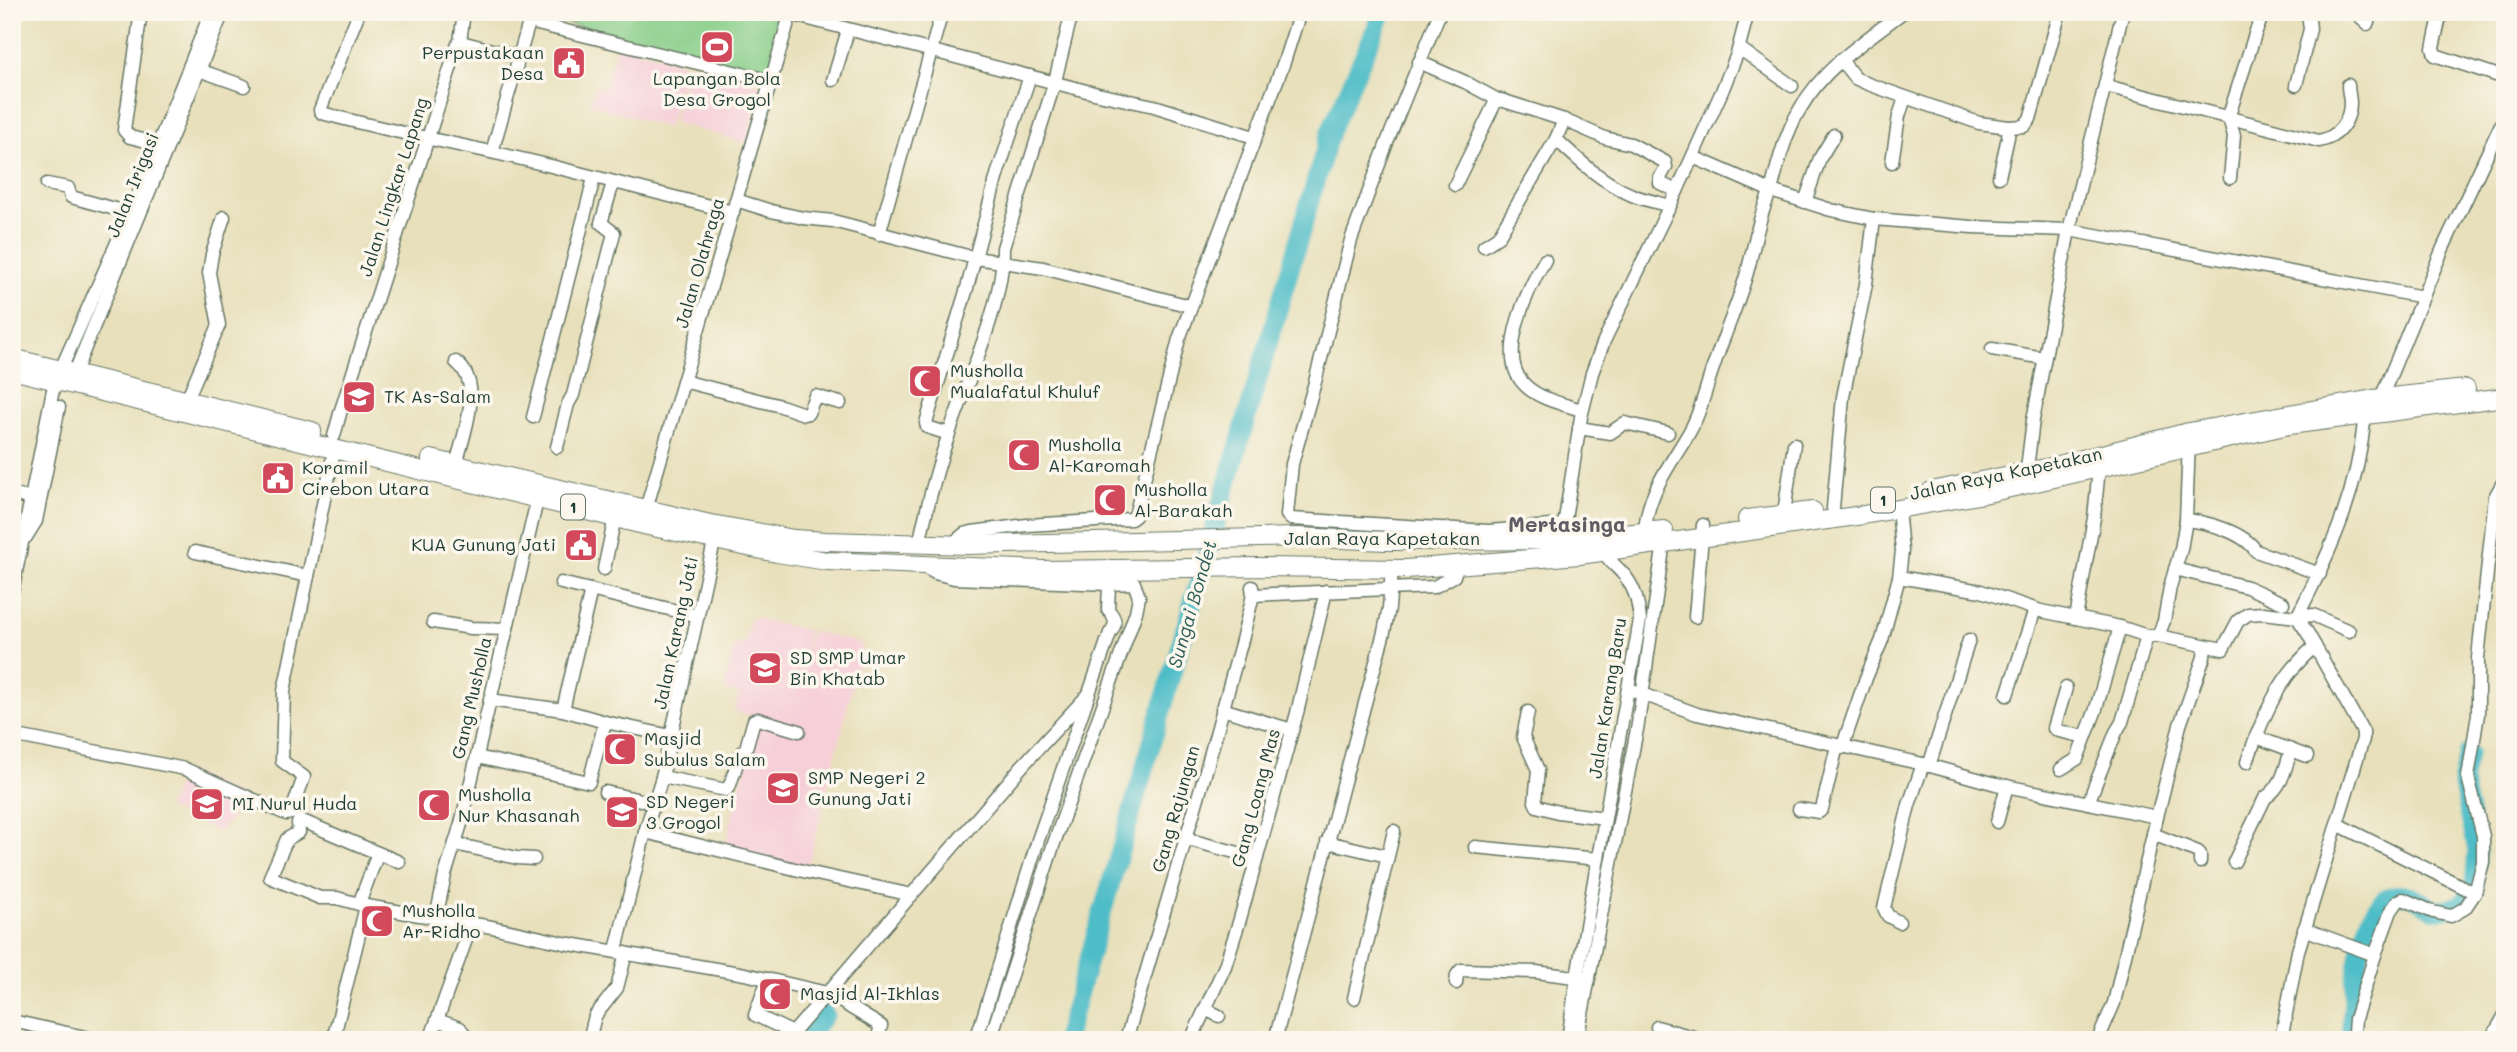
<svg xmlns="http://www.w3.org/2000/svg" width="2517" height="1052" viewBox="0 0 2517 1052" font-family="Mali,sans-serif">
<style>
.built{fill:#f6cfd8}
.green{fill:#88ce89;stroke:#54865e;stroke-width:2}
.lines{fill:none;stroke-linecap:round;stroke-linejoin:round}
.river{stroke:#50bdc8;stroke-width:19}
.minor-casing{stroke:#657663;stroke-width:15}
.highway-casing{stroke:#657663;stroke-width:20}
.minor{stroke:#fff;stroke-width:12}
.highway{stroke:#fff;stroke-width:18}
.labels{text-anchor:middle;stroke-width:7;stroke-linejoin:round;paint-order:stroke}
.shield{fill:#fbf7ec;stroke:#61756b;stroke-width:2}
.shield-label{font-size:16px;font-weight:bold;fill:#1f3d34}
.poi-label{font-size:18px;fill:#1f3d34;stroke:#fbf7ec;text-anchor:start}
.street-label{font-size:18px;fill:#1f3d34;stroke:#fbf7ec}
.water-label{font-size:19px;font-style:italic;fill:#2b5d59;stroke:#fbf7ec}
.quarter-label{font-size:21px;font-weight:bold;fill:#5e5d64;stroke:#fbf7ec}
</style>
<rect width="100%" height="100%" fill="#fbf7ec"/>
<filter id="ink" filterUnits="userSpaceOnUse"><feTurbulence type="fractalNoise" baseFrequency=".0143" numOctaves="2"/><feDisplacementMap in="SourceGraphic" scale="14" xChannelSelector="R" yChannelSelector="G"/><feConvolveMatrix kernelMatrix="1 2 1 2 8 2 1 2 1" color-interpolation-filters="sRGB"/></filter>
<filter id="wash" filterUnits="userSpaceOnUse"><feTurbulence type="fractalNoise" baseFrequency=".00686" numOctaves="4" result="noise"/><feDisplacementMap in="SourceGraphic" scale="28" xChannelSelector="R" yChannelSelector="G"/><feGaussianBlur stdDeviation="1.57" result="paint"/><feColorMatrix in="noise" values="0 0 0 0 0 0 0 0 0 0 0 0 0 0 0 0 0 1.4 0 .05"/><feComposite in="paint" operator="in"/></filter>
<g filter="url(#wash)">
<rect width="100%" height="100%" fill="#e8e0bb"/>
<!-- built -->
<g class="built">
<path d="M617,44L687,65L668,128L590,104L596,86L604,88Z"/>
<path d="M690,64L763,86L746,143L673,122Z"/>
<path d="M751,617L809,631L788,724L811,631L863,644L807,871L724,851L757,717L734,711L739,694L724,690L735,643L744,645Z"/>
<path d="M185,770L248,800L218,832L167,808Z"/>
</g>
<!-- green -->
<path class="green" d="M542,12H788L769,78L541,16Z"/>
<g class="lines">
<!-- river -->
<g class="river">
<path d="M2351,1029C2353,999 2358,909 2390,896C2406,890 2423,903 2436,910L2462,905L2474,887L2477,850L2462,780L2468,754"/>
<path d="M804,1040L825,1015"/>
<path d="M1065,1040L1330,132L1383,12"/>
</g>
</g>
</g>
<g filter="url(#ink)">
<g class="lines">
<!-- minor casing -->
<g class="minor-casing">
<g id="minor">
<path d="M141,12L124,130L130,137L158,144"/>
<path d="M359,12L320,110L322,113C398,134 475,147 551,166C612,181 672,197 733,212"/>
<path d="M1440,12L1388,140L1351,240L1315,382L1292,464L1287,515L1291,519L1489,531L1564,525"/>
<path d="M2356,12L2367,24L2372,12"/>
<path d="M2441,12L2433,48L2435,55L2505,78"/>
<path d="M790,14L1098,94L1154,106L1254,137"/>
<path d="M529,22L771,81"/>
<path d="M460,42L464,12"/>
<path d="M1739,48L1792,86"/>
<path d="M1841,60L1855,78L1868,84L1979,123L2009,127L2008,137L1999,177"/>
<path d="M1419,62L1465,82L1498,100"/>
<path d="M199,70L244,86"/>
<path d="M833,80L848,30"/>
<path d="M2296,85L2310,29L2308,12"/>
<path d="M2106,86L2319,141C2337,138 2350,122 2350,103C2350,97 2348,92 2348,85"/>
<path d="M2009,127L2024,126L2030,119L2060,12"/>
<path d="M1556,139C1578,160 1603,183 1632,195C1644,200 1657,202 1670,206"/>
<path d="M492,152L519,57"/>
<path d="M1693,157L1771,191C1778,163 1785,134 1800,109C1823,68 1866,40 1903,12"/>
<path d="M1892,162L1899,116L1905,98"/>
<path d="M2230,178L2234,136L2230,121V112L2256,31L2264,12"/>
<path d="M47,184L68,188L71,197L130,213"/>
<path d="M1455,185L1495,103L1501,100L1564,120L1605,138L1631,144L1665,162L1666,167L1660,178V183L1677,191"/>
<path d="M736,200L771,211L803,218L833,221L975,258L1043,268L1190,306"/>
<path d="M1805,202L1820,158L1834,135"/>
<path d="M879,234L942,12"/>
<path d="M1484,246L1498,237L1556,139L1564,120"/>
<path d="M1545,260C1529,287 1496,354 1523,383C1537,399 1563,404 1582,410"/>
<path d="M1992,349L2044,358"/>
<path d="M456,362C485,384 463,435 456,465"/>
<path d="M61,369L138,195L211,12"/>
<path d="M75,372L223,12"/>
<path d="M683,381L781,406L804,414L808,413L815,396L840,403"/>
<path d="M2381,398L2443,248L2505,116"/>
<path d="M187,399L219,325L209,273L212,254L224,217"/>
<path d="M533,417L594,178"/>
<path d="M1579,428L1610,433L1625,423L1668,433"/>
<path d="M949,434L927,427L926,423L967,288L997,175L1030,76"/>
<path d="M334,436L341,410L458,44L461,42L519,57L532,12"/>
<path d="M2189,441L2186,520L2181,549L2170,587L2164,621L2158,636L2223,649L2238,621L2248,614L2263,613L2297,617L2313,615L2349,631"/>
<path d="M557,447L568,404L573,395L614,233L601,223L613,183"/>
<path d="M2026,477L2033,420L2069,230L2123,12"/>
<path d="M12,494L31,499"/>
<path d="M1833,508L1843,397L1866,284L1874,219"/>
<path d="M644,516L791,12"/>
<path d="M1783,520L1794,444"/>
<path d="M2186,520C2207,522 2244,532 2256,551L2320,574"/>
<path d="M1563,532L1581,417L1592,373L1604,341L1677,191L1722,91L1737,54L1748,12"/>
<path d="M1645,532C1647,491 1671,465 1690,431C1702,410 1706,386 1714,365C1725,332 1739,302 1748,269C1755,243 1759,215 1771,191L1831,210L1874,219L1972,227L2069,230L2423,297"/>
<path d="M26,537L36,521L59,407"/>
<path d="M919,544C927,507 936,470 949,434C967,381 1004,303 1003,248L1055,81L1072,12"/>
<path d="M951,545L964,534L972,532L1027,525L1131,519L1135,516L1179,339L1284,62L1300,12"/>
<path d="M195,552L308,576"/>
<path d="M926,568L935,573L954,578L1109,584L1134,583L1139,597L1136,612L1053,846L990,1040"/>
<path d="M604,569L615,517"/>
<path d="M2175,569L2247,587L2283,603"/>
<path d="M1899,577L1981,591L2041,611L2120,627L2147,636H2158"/>
<path d="M561,583L698,616"/>
<path d="M12,592L56,375"/>
<path d="M1253,595L1434,587L1454,576L1457,565"/>
<path d="M1695,617L1703,525"/>
<path d="M2076,618L2094,518L2099,468"/>
<path d="M433,622L471,628L507,629"/>
<path d="M2066,688L2054,728L2059,731L2085,737"/>
<path d="M1629,689L1697,714L1923,764L1996,784L2157,817L2180,725L2204,657L2205,646"/>
<path d="M2007,695L2035,609"/>
<path d="M490,700L563,710L605,722L671,736"/>
<path d="M1222,709L1292,730"/>
<path d="M563,710L591,590"/>
<path d="M1528,712L1523,737L1538,770L1535,802L1537,806L1558,812L1605,818"/>
<path d="M12,735L185,769L286,814L291,813L304,777L282,761L284,691L335,447"/>
<path d="M1842,748L1866,678L1882,640L1899,577L1902,551L1898,508"/>
<path d="M2307,756L2256,737C2271,700 2284,673 2315,646"/>
<path d="M477,757L589,782L605,722"/>
<path d="M2247,762L2256,737"/>
<path d="M1929,766L1969,640"/>
<path d="M2061,769L2077,759L2095,712L2120,627"/>
<path d="M662,777L726,790L730,785L739,757L746,748L754,720L758,719L799,731"/>
<path d="M605,792L654,803"/>
<path d="M2088,803L2116,732L2122,722L2147,636"/>
<path d="M1799,809L1819,812L1822,809L1837,746"/>
<path d="M1997,822L2007,786"/>
<path d="M2337,824L2475,893"/>
<path d="M645,832L807,872L912,895"/>
<path d="M2153,834L2198,852L2200,854V862"/>
<path d="M1186,839L1257,858"/>
<path d="M1327,842L1387,856"/>
<path d="M455,844L517,858L534,859"/>
<path d="M1475,847L1598,859"/>
<path d="M399,862L300,820L298,823L299,832L287,839L270,877L320,898H337L366,906L492,927L564,943L745,974L827,993L881,1026L877,1040"/>
<path d="M2234,862L2265,798C2282,787 2285,770 2291,750"/>
<path d="M359,904L378,853"/>
<path d="M436,918L445,875L461,824L539,492"/>
<path d="M1899,922L1888,916L1884,908L1909,805L1923,764"/>
<path d="M2304,929L2375,955"/>
<path d="M616,950L645,832L662,777L716,533"/>
<path d="M768,979L755,1015L793,1033"/>
<path d="M1456,983L1457,975L1461,970L1536,972L1582,978"/>
<path d="M1354,998L1394,831"/>
<path d="M1205,1009L1219,1016"/>
<path d="M437,1020L460,1028L465,1035V1040"/>
<path d="M12,1021L99,1040"/>
<path d="M1657,1027L1704,1040"/>
<path d="M333,1040L366,906"/>
<path d="M430,1040L472,923"/>
<path d="M589,1040L595,1016L617,988L626,953"/>
<path d="M787,1040L1023,765L1086,697"/>
<path d="M976,1040L1038,840L1110,633C1117,624 1116,618 1108,610L1109,584"/>
<path d="M1126,1040L1205,774L1242,640L1253,595L1252,587"/>
<path d="M1191,1040L1225,966L1240,919L1297,713L1326,591"/>
<path d="M1275,1040L1384,632L1389,608L1392,569"/>
<path d="M1568,1040L1577,977L1640,620C1638,603 1636,590 1625,576C1616,565 1606,560 1601,545"/>
<path d="M1577,1040L1638,724L1664,542"/>
<path d="M2098,1040L2114,1003L2157,817"/>
<path d="M2281,1040L2298,951L2363,739V732L2307,632L2297,617C2332,549 2358,492 2365,414"/>
<path d="M2359,1040L2354,1032L2355,1019L2375,955L2391,911L2398,901L2403,899L2433,912L2451,916L2465,908L2475,893L2483,862V836L2468,777L2478,714V658L2495,497L2505,479"/>
<path d="M2491,1040L2505,1015"/>
</g>
</g>
<!-- highway casing -->
<g class="highway-casing">
<g id="highway">
<path d="M20,360L312,431"/>
<path d="M12,370L648,526L777,553L827,561L1043,570L1260,567L1406,569L1579,555L1863,515L1979,495L2289,425L2505,397"/>
<path d="M431,459L706,523L794,539L826,541L968,545L1298,537L1386,541L1562,540L1664,530"/>
<path d="M1931,491L2051,467L2189,432L2373,399L2466,389"/>
<path d="M1747,519L1813,511"/>
</g>
</g>
<!-- minor -->
<use href="#minor" class="minor"/>
<!-- highway -->
<use href="#highway" class="highway"/>
</g>
</g>
<!-- icons -->
<defs>
<g id="stadium-square" transform="scale(1.75)"><rect x="-9" y="-9" width="18" height="18" rx="4" fill="#d1495b" stroke="#fbf7ec"/><path d="M0-5a6.5 5 0 1 0 0 10a6.5 5 0 1 0 0-10ZM-3.5-1.8h7v3.6h-7Z" fill="#fff"/></g>
<g id="civic-square" transform="scale(1.75)"><rect x="-9" y="-9" width="18" height="18" rx="4" fill="#d1495b" stroke="#fbf7ec"/><path d="M-.6-6.5H3V-4.5H.6V-3L4-1V1h2V6H-6V1h2V-1L-.6-3ZM-1.2 2.5V6h2.4V2.5Z" fill="#fff"/></g>
<g id="mosque-square" transform="scale(1.75)"><rect x="-9" y="-9" width="18" height="18" rx="4" fill="#d1495b" stroke="#fbf7ec"/><path d="M3.5-4.9A6 6 0 1 0 3.5 4.9A5 5 0 1 1 3.5-4.9Z" fill="#fff"/></g>
<g id="school-square" transform="scale(1.75)"><rect x="-9" y="-9" width="18" height="18" rx="4" fill="#d1495b" stroke="#fbf7ec"/><path d="M0-5L7-2L0 1L-7-2ZM-4 1L0 2.5L4 1V4Q0 6-4 4Z" fill="#fff"/></g>
</defs>
<g fill-rule="evenodd">
<use href="#stadium-square" x="717" y="47"/>
<use href="#civic-square" x="569" y="63"/>
<use href="#mosque-square" x="925" y="381"/>
<use href="#school-square" x="359" y="397"/>
<use href="#mosque-square" x="1024" y="455"/>
<use href="#civic-square" x="278" y="478"/>
<use href="#mosque-square" x="1110" y="500"/>
<use href="#civic-square" x="581" y="545"/>
<use href="#school-square" x="765" y="668"/>
<use href="#mosque-square" x="620" y="749"/>
<use href="#school-square" x="783" y="788"/>
<use href="#school-square" x="207" y="804"/>
<use href="#mosque-square" x="434" y="805"/>
<use href="#school-square" x="622" y="812"/>
<use href="#mosque-square" x="377" y="921"/>
<use href="#mosque-square" x="775" y="994"/>
</g>
<g class="labels">
<!-- shield labels -->
<g class="shield">
<rect x="1871" y="487.5" width="24" height="25" rx="5"/>
<rect x="561" y="494.5" width="24" height="25" rx="5"/>
</g>
<g class="shield-label">
<text x="1883" y="506">1</text>
<text x="573" y="513">1</text>
</g>
<!-- poi labels -->
<g class="poi-label">
<text x="544" y="59" text-anchor="end">Perpustakaan<tspan x="544" dy="21">Desa</tspan></text>
<text x="717" y="85" text-anchor="middle">Lapangan Bola<tspan x="717" dy="21">Desa Grogol</tspan></text>
<text x="950" y="377">Musholla<tspan x="950" dy="21">Mualafatul Khuluf</tspan></text>
<text x="384" y="403">TK As-Salam</text>
<text x="1048" y="451">Musholla<tspan x="1048" dy="21">Al-Karomah</tspan></text>
<text x="302" y="474">Koramil<tspan x="302" dy="21">Cirebon Utara</tspan></text>
<text x="1134" y="496">Musholla<tspan x="1134" dy="21">Al-Barakah</tspan></text>
<text x="556" y="551" text-anchor="end">KUA Gunung Jati</text>
<text x="790" y="664">SD SMP Umar<tspan x="790" dy="21">Bin Khatab</tspan></text>
<text x="644" y="745">Masjid<tspan x="644" dy="21">Subulus Salam</tspan></text>
<text x="808" y="784">SMP Negeri 2<tspan x="808" dy="21">Gunung Jati</tspan></text>
<text x="458" y="801">Musholla<tspan x="458" dy="21">Nur Khasanah</tspan></text>
<text x="646" y="808">SD Negeri<tspan x="646" dy="21">3 Grogol</tspan></text>
<text x="232" y="810">MI Nurul Huda</text>
<text x="402" y="917">Musholla<tspan x="402" dy="21">Ar-Ridho</tspan></text>
<text x="800" y="1000">Masjid Al-Ikhlas</text>
</g>
<!-- street labels -->
<g class="street-label">
<text transform="translate(133 185) rotate(-68)" y="6">Jalan Irigasi</text>
<text transform="translate(394 187) rotate(-72)" y="6">Jalan Lingkar Lapang</text>
<text transform="translate(700 263) rotate(-74)" y="6">Jalan Olahraga</text>
<text transform="translate(2006 474) rotate(-12)" y="6">Jalan Raya Kapetakan</text>
<text x="1382" y="545">Jalan Raya Kapetakan</text>
<text transform="translate(676 633) rotate(-78)" y="6">Jalan Karang Jati</text>
<text transform="translate(472 698) rotate(-77)" y="6">Gang Musholla</text>
<text transform="translate(1608 698) rotate(-81)" y="6">Jalan Karang Baru</text>
<text transform="translate(1256 798) rotate(-75)" y="6">Gang Loang Mas</text>
<text transform="translate(1176 809) rotate(-74)" y="6">Gang Rajungan</text>
</g>
<!-- water labels -->
<g class="water-label">
<text transform="translate(1192 604) rotate(-74)" y="7">Sungai Bondet</text>
</g>
<!-- quarter labels -->
<g class="quarter-label">
<text x="1567" y="532">Mertasinga</text>
</g>
</g>
<!-- margin -->
<rect width="2517" height="1052" fill="none" stroke="#fbf7ec" stroke-width="42"/>
</svg>
